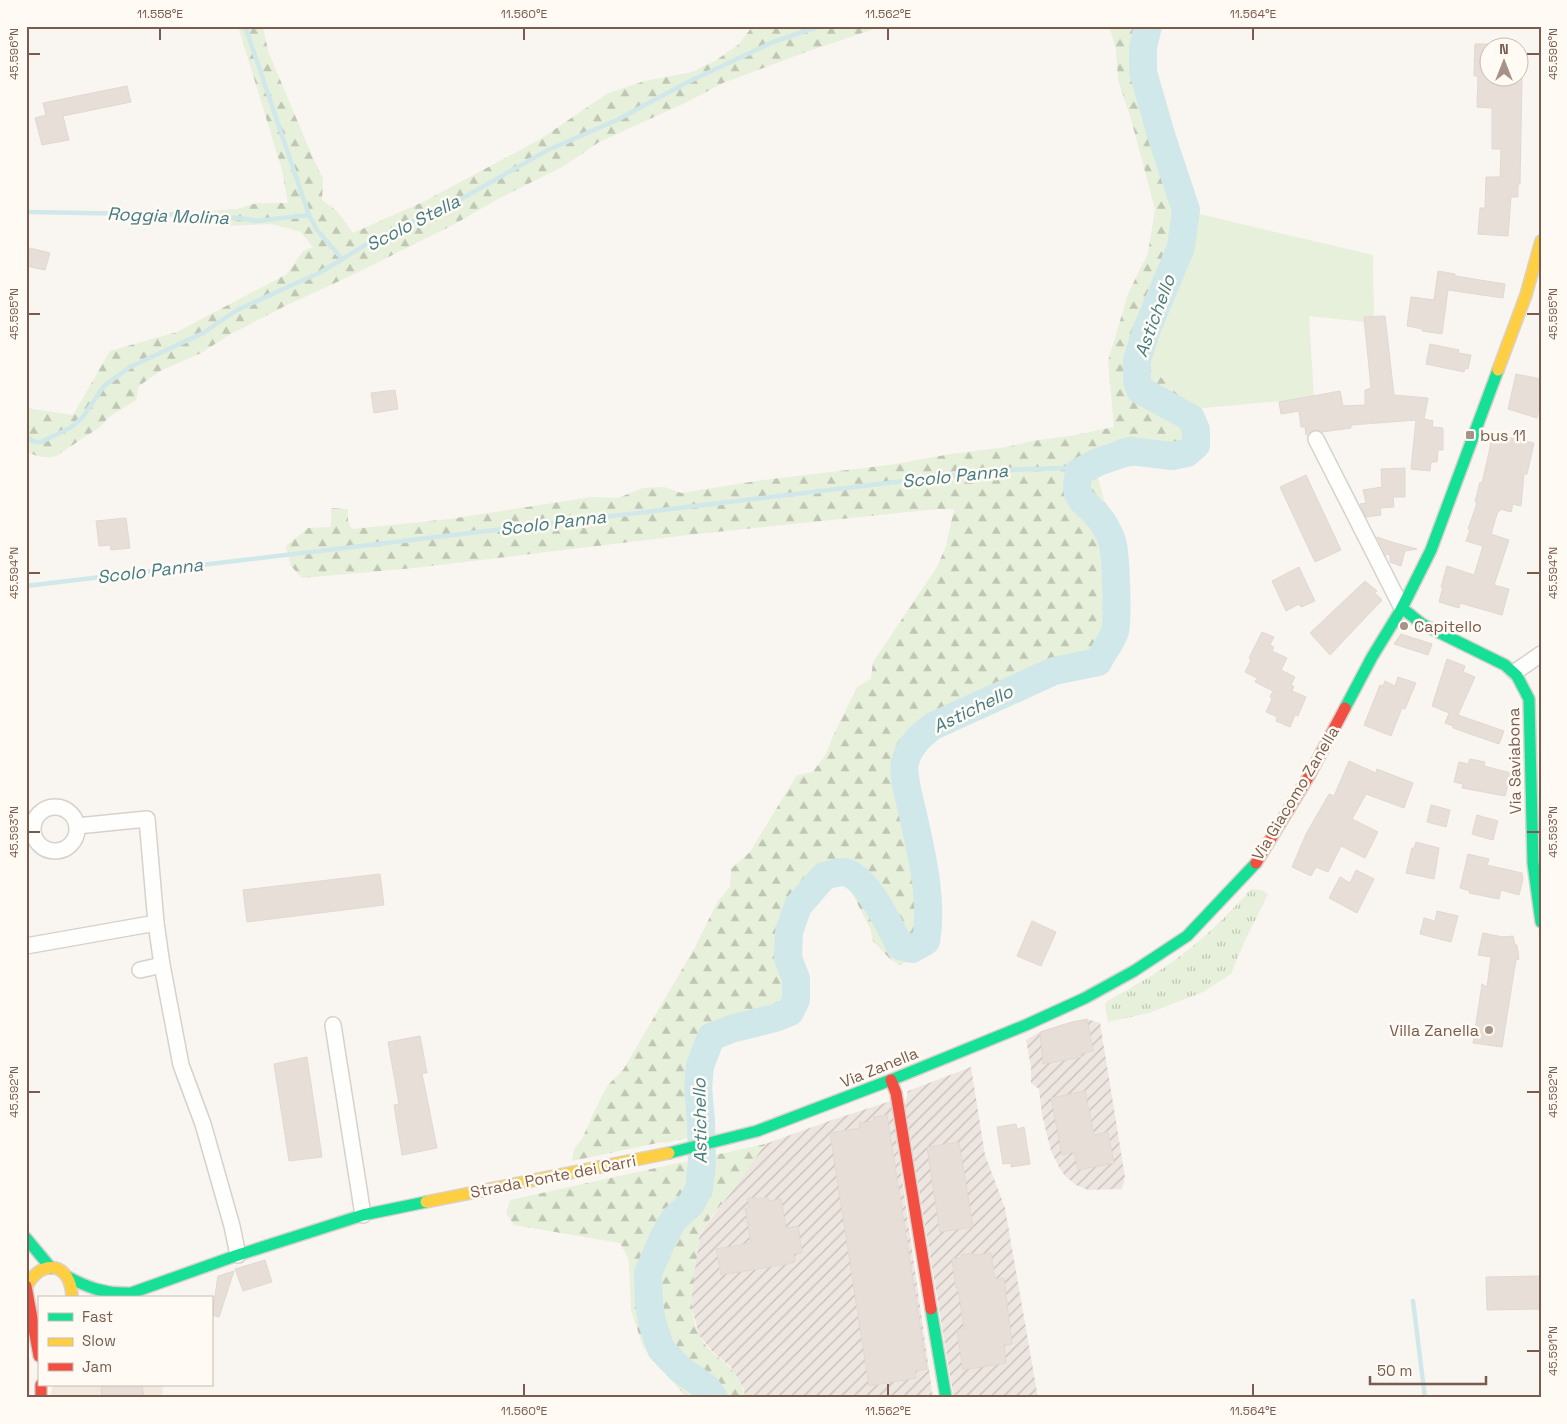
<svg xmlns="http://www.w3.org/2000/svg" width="1567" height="1424" viewBox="0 0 1567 1424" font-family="'Space Grotesk',sans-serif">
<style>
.residential{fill:#f2e8de}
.industrial{fill:url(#industrial-furrows)}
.grass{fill:url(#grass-tufts)}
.forest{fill:url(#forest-firs)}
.green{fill:#e7f0db}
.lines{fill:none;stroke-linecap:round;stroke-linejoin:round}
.stream{stroke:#d0e8ea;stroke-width:4.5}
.river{stroke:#d0e8ea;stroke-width:28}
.building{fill:#e6ded7;stroke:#e2d8d2}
.street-casing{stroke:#d7d1cb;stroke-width:18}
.fast-casing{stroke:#d9d2cb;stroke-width:14}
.slow-casing{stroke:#d9d2cb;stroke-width:14}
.jam-casing{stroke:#d9d2cb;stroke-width:14}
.street{stroke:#fefefd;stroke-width:15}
.fast{stroke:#16e098;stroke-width:11}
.slow{stroke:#ffcf43;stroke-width:11}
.jam{stroke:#f24e42;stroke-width:11}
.ticks{fill:none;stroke:#7a5c4d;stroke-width:2}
.poi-dot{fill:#a69286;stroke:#fffaf3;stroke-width:2}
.labels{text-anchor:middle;stroke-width:5;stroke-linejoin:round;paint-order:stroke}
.poi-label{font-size:16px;fill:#7a5c4d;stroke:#fffaf3;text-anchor:start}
.street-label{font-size:16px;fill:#7a5c4d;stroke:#fffaf3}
.water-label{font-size:18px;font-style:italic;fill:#437c86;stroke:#fffaf3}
.neatline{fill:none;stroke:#7a5c4d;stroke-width:2}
.ticks-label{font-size:12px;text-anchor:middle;fill:#7a5c4d}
</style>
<defs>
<pattern id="industrial-furrows" width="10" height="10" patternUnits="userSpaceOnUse" patternTransform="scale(1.25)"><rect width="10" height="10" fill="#ede5e0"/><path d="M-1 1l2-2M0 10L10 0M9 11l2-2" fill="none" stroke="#c5bdb8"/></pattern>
<pattern id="grass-tufts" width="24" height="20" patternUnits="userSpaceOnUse" patternTransform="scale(1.25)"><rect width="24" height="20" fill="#e7f0db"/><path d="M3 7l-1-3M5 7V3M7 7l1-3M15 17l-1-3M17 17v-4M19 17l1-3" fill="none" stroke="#c0c6b4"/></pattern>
<pattern id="forest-firs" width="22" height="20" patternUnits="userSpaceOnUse" patternTransform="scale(1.25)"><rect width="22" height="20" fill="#e7f0db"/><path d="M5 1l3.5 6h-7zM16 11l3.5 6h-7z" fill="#c0c6b4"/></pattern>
</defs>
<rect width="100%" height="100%" fill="#f9f5f0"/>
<!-- residential -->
<g class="residential">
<path d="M26,1343L30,1362V1398H26Z"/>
<path d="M53,1385H163L162,1398H50Z"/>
</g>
<!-- industrial -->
<g class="industrial">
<path d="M1087,1019L1100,1023L1125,1177L1122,1189L1088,1190L1076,1185L1065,1176L1060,1169L1051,1151L1042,1115L1039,1089L1031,1083V1067L1026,1040L1040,1032L1072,1022Z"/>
<path d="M971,1067L985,1155L1005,1208L1038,1398H954L905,1105L908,1091Z"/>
<path d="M891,1101L933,1398H745L744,1389L731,1367L712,1351L699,1335L691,1304L694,1269L697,1255L699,1238L705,1227L743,1176L765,1144L832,1120Z"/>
</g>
<!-- grass -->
<path class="grass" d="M1251,889L1261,890L1268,894L1243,945L1231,974L1203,992L1149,1013L1108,1022L1105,1005L1106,1002C1136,985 1167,968 1193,946C1214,929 1233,909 1251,889Z"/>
<!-- forest -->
<g class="forest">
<path d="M238,26H263L268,51L313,158L323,179L322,200L337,211L353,233L423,202L539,140L608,93L645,81L692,72L715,61L738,45L752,27L883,26L806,52L723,83L685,103L599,142L564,166L496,200L453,225L348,277L285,306L229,335L201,353L160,371L139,386L136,400L110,416L100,427L56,456C46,459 34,456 26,451V408L73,415L110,351L177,332L287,274L303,251L313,247L301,232L272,224L228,226L209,219L210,211L237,209L257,203H288L282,170Z"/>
<path d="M1109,26H1155L1150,42L1152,85L1180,183L1190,199L1195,213L1178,264L1153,369L1192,409L1202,457L1112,469L1097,475L1104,500L1123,540L1128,569L1124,621L1110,656L1099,669L1050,679L959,717L920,745L914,755L916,772L926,815L937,921L932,940L920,956L900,965L891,960L873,941L870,928L851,891L850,886L831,878L809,909L796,946L802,1012L793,1022L778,1031H758L725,1042L712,1060L713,1133L664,1143L662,1142L572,1161L574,1149L582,1139L595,1110L607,1086L623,1070L694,949L718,901L730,887L731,869L750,852L797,775L813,772L826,754L834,734L857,687L871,679L873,662L937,567L946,546L954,509H937L688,535L414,568L302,578L291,566L286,546L308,528L331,527V508L348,509V521L352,529L450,519L591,497L618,498L643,488L665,487L681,493L763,480L889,465L951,454L1007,447L1032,441L1070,436L1114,427L1108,361L1128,294L1148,253L1155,209L1131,119L1118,80L1116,49Z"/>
<path d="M765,1144C753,1161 742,1178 730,1194C719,1207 706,1221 699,1238C697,1244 698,1250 697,1256C693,1283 687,1309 699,1335C712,1362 739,1361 745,1398H687L643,1347L631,1310L629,1260L620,1243L514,1225L506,1213L510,1200Z"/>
</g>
<!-- green -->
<path class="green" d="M1195,213L1373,255L1374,323L1309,316L1314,398L1192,409L1153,369L1146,351L1178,264Z"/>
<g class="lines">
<!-- stream -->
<g class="stream">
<path d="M245,26L309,215L317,230L342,259"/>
<path d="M26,212L203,215L246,219L256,221L309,215"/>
<path d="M26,437L35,442H41L70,428L82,418L104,386L130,367L203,333L237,310L321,272L372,241L461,199L548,150L617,120L686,83L773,42L820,26"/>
<path d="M26,586L997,470L1066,468L1079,472"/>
<path d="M1413,1301L1425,1398"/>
</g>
<!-- river -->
<path class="river" d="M714,1398L707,1388L680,1369L661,1349L652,1322L649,1302L648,1274L663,1238L674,1219L691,1204L699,1189L702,1163L701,1121L698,1088L700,1066L711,1037L731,1029L775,1018L790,1012L796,1000V979L788,958L789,932L798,906L824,876C830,875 837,872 843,872C866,874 890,927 900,946L912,949L926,941C933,902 922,854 913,815C910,801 902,775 905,762C909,746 920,736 933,726L1054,671L1098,662C1103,652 1112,641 1115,631C1118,619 1116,552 1112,541C1109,533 1103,521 1097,515C1081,498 1073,499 1079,472L1098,462L1130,451L1172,456L1187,453L1196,445V430L1191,418L1140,390L1137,381V360L1147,329L1181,247L1186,210L1162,138L1143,72V47L1148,26"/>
</g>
<!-- building -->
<g class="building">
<path d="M1475,44H1490V78H1522L1520,184H1518V197H1511L1508,236L1478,234L1480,208H1485L1486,177H1500L1501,149H1492V108L1477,107L1478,76H1474Z"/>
<path d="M127,86L131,102L63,116L69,140L42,145L35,118L46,115L43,103Z"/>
<path d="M30,248L50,253L45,270L26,266Z"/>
<path d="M1438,271L1455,274V276L1505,284L1503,298L1448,290L1442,334L1422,331L1423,329L1407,326L1411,297L1434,300Z"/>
<path d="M1385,316L1394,395L1428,398L1424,419L1433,421L1432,427L1443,428V450H1438L1437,462H1431L1430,471L1411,469L1416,420L1351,425V428L1322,432L1316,430L1306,435L1305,427H1301L1299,411L1281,414L1279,402L1340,391L1343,406L1365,405V390L1371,388L1364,317Z"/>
<path d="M1430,344L1459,350L1458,353L1471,355L1468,369L1465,368L1464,372L1426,364Z"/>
<path d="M1516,374L1541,379V400L1537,418L1508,409Z"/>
<path d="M395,390L398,409L374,413L371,393Z"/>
<path d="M1493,434L1534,443L1527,474H1524L1521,506L1513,504L1511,512L1500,509V511H1498L1491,534L1509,540L1494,585L1509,589L1502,615L1460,603L1459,608L1439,602L1443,587H1441L1447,566L1474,575L1483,546L1466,541L1470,530L1468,529L1477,503L1475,502L1480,482L1482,483Z"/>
<path d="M1405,468V497H1393L1394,507L1380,508L1381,515L1366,517L1360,504L1366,503L1363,490L1382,487L1381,469Z"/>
<path d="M1306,475L1341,550L1315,562L1280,487Z"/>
<path d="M126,518L130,548L111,550L110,545L99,546L96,521Z"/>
<path d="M1377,537L1395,543L1417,549L1405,551L1401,566L1390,562V554L1386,555Z"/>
<path d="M1299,567L1315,601L1301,607L1299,604L1286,611L1272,581Z"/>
<path d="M1365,581L1377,591L1375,593L1382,600L1330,655L1310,633Z"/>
<path d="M1262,632L1274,637L1270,645L1274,647L1272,651L1287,658L1281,670L1295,677L1291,685L1294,686L1292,691L1306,697L1298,716L1295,715L1290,727L1276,721L1277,717L1266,712L1272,699L1270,697L1273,691L1255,682L1257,678L1245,672L1251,660L1249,658Z"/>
<path d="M1401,634L1432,644L1428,655L1394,644Z"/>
<path d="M1447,659L1465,666L1463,672L1475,677L1458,715L1504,731L1499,744L1453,728V726L1445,723L1449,713L1432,706Z"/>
<path d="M1398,677L1416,683L1405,709L1402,708L1391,736L1364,725L1380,685L1383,686L1385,681L1395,686Z"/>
<path d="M1470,759L1485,762L1484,766L1511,773L1505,796L1462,788L1463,784L1454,782L1459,762L1468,764Z"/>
<path d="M1349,761L1376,773L1377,769L1413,783L1404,808L1366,794L1352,819L1378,832L1365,858L1341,846L1328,872L1316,867L1311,876L1292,867L1306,834L1329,794L1334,796Z"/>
<path d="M1431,805L1450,810L1446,827L1427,822Z"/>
<path d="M1477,815L1498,821L1493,840L1472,834Z"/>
<path d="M1416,842L1439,848L1434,879L1406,873L1412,848H1414Z"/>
<path d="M1468,854L1489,859L1487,865L1522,873L1523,879L1519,895L1501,890L1499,899L1469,893L1470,891L1460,888Z"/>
<path d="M1356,870L1374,879L1357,913L1329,898L1340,877L1350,883Z"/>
<path d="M380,874L384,905L247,922L243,890Z"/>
<path d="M1437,911L1458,916L1451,942L1420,934L1424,918L1435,921Z"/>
<path d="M1032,921L1056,932L1041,966L1017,956Z"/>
<path d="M1483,933L1503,937L1513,936L1515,945H1517L1519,959L1516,960L1502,1047L1473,1043L1482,984L1487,987L1491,957L1478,955Z"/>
<path d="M1087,1019L1093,1051L1081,1054L1082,1057L1043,1064L1040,1032L1072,1022Z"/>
<path d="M420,1036L427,1073H422L437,1148L402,1155L394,1105L399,1104L388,1042Z"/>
<path d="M307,1057L322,1157L289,1161L274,1064Z"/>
<path d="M1085,1091L1094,1135L1108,1132L1114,1163L1078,1170L1074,1152L1062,1155L1051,1098Z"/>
<path d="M887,1115L927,1369L915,1371L916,1378L869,1386L830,1133L860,1128L859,1123L874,1121L873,1117Z"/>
<path d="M1016,1124L1017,1129L1024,1127L1030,1164L1011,1167V1163L1003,1164L997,1127Z"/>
<path d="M959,1142L973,1227L940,1232L927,1147Z"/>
<path d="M748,1198H768L769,1201L781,1199L786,1228L798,1226L802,1253L794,1254L795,1262L788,1264L721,1275L716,1249L751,1243L745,1208H749Z"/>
<path d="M974,1253V1255L991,1253L995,1279L1004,1278L1012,1344L1004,1345L1006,1363L963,1370L957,1330L964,1329L958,1287L956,1288L952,1259L962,1258L961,1255Z"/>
<path d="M265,1260L272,1282L243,1291L235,1269Z"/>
<path d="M234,1271L219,1317L212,1315L218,1276Z"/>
<path d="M1541,1276V1309L1487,1310L1486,1277Z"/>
<path d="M101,1385H142L144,1398H102Z"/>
</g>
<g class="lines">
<!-- street casing -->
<g class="street-casing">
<g id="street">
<path d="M1316,439L1402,608"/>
<path d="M1515,672L1541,654"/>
<circle cx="55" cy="829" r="22"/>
<path d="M26,946L156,923L147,819L77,826"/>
<path d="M162,965L181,1065L203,1124L232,1226L238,1255"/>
<path d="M140,970L162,965L156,923"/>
<path d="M333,1025L363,1215"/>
</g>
</g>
<!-- fast casing -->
<g class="fast-casing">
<g id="fast">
<path d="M1402,608L1422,624L1505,665L1517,676L1529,699L1533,863L1541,922"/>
<path d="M1345,708L1372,657L1402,608L1431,550L1498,370"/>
<path d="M669,1153L757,1131L891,1080L1026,1025L1085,998L1134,971L1187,936L1256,863"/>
<path d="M26,1238L51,1268"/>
<path d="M68,1277C87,1287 105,1294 127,1293"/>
<path d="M117,1298L238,1255L363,1215L426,1202"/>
<path d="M931,1309L946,1398"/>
</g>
</g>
<!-- slow casing -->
<g class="slow-casing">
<g id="slow">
<path d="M1498,370L1526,295L1541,241"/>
<path d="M426,1202L669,1153"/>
<path d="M26,1288C41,1256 72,1263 72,1298"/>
</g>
</g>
<!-- jam casing -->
<g class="jam-casing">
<g id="jam">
<path d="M1256,863L1309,776L1345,708"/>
<path d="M891,1080L896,1093L931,1309"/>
<path d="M26,1286L39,1356"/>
<path d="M41,1385V1398"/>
</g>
</g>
<!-- street -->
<use href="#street" class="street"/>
<!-- fast -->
<use href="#fast" class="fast"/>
<!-- slow -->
<use href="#slow" class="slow"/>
<!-- jam -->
<use href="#jam" class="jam"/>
</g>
<!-- ticks -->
<path class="ticks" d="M160,28V40M524,28V40M888,28V40M1253,28V40M28,54H40M1527,54H1540M28,314H40M1527,314H1540M28,573H40M1527,573H1540M28,832H40M1527,832H1540M28,1092H40M1527,1092H1540M1527,1351H1540M524,1384V1396M888,1384V1396M1253,1384V1396"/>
<!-- markers -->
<g class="poi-dot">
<rect x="1465" y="430" width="10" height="10" rx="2.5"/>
<circle cx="1404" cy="626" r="5"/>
<circle cx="1489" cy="1030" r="5"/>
</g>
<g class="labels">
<!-- poi labels -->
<g class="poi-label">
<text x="1480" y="441">bus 11</text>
<text x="1414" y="632">Capitello</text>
<text x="1479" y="1036" text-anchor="end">Villa Zanella</text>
</g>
<!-- street labels -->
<g class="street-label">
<text transform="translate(1514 761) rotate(-91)" y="6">Via Saviabona</text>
<text transform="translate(1295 793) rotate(-59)" y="6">Via Giacomo Zanella</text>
<text transform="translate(879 1067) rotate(-22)" y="6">Via Zanella</text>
<text transform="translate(553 1176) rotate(-11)" y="6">Strada Ponte dei Carri</text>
</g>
<!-- water labels -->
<g class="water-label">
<text transform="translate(168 216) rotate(2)" y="6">Roggia Molina</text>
<text transform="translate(413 223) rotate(-27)" y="6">Scolo Stella</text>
<text transform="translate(1155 316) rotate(-70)" y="6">Astichello</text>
<text transform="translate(955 476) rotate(-6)" y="6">Scolo Panna</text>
<text transform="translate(553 523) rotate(-7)" y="6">Scolo Panna</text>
<text transform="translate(150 571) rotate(-7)" y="6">Scolo Panna</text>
<text transform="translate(973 709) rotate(-26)" y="6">Astichello</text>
<text transform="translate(700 1121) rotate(-91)" y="6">Astichello</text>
</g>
</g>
<!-- border -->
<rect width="1567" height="1424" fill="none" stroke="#fffaf3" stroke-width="55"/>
<!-- legend -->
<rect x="38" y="1296" width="175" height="90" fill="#fffaf3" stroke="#cabbb1"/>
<rect x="48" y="1313" width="25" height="8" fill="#16e098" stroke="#cabbb1"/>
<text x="82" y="1322" font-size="15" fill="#7a5c4d">Fast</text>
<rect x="48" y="1338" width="25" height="8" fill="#ffcf43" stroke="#cabbb1"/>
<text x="82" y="1346" font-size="15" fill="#7a5c4d">Slow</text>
<rect x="48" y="1363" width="25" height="8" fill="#f24e42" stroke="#cabbb1"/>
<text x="82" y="1372" font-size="15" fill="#7a5c4d">Jam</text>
<!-- north arrow -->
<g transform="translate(1504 62)"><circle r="24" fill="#fffaf3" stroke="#cabbb1"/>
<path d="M0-4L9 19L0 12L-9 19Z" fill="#a69286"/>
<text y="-8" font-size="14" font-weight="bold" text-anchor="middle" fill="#7a5c4d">N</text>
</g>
<!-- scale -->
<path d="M1370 1376v8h116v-8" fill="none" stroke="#7a5c4d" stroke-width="2.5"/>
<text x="1377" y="1376" font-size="15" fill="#7a5c4d" stroke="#fffaf3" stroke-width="4" paint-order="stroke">50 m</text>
<rect x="28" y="28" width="1512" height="1368" class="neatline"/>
<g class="ticks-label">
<text x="160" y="18">11.558°E</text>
<text x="524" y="18">11.560°E</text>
<text x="888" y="18">11.562°E</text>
<text x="1253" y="18">11.564°E</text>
<text transform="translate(14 54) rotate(-90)" y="4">45.596°N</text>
<text transform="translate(1553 54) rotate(-90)" y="4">45.596°N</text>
<text transform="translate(14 314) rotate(-90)" y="4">45.595°N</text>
<text transform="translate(1553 314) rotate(-90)" y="4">45.595°N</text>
<text transform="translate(14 573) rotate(-90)" y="4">45.594°N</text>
<text transform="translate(1553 573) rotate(-90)" y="4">45.594°N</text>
<text transform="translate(14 832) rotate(-90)" y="4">45.593°N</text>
<text transform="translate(1553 832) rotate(-90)" y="4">45.593°N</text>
<text transform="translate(14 1092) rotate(-90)" y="4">45.592°N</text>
<text transform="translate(1553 1092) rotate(-90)" y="4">45.592°N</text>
<text transform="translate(1553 1351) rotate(-90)" y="4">45.591°N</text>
<text x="524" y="1415">11.560°E</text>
<text x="888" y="1415">11.562°E</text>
<text x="1253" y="1415">11.564°E</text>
</g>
</svg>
